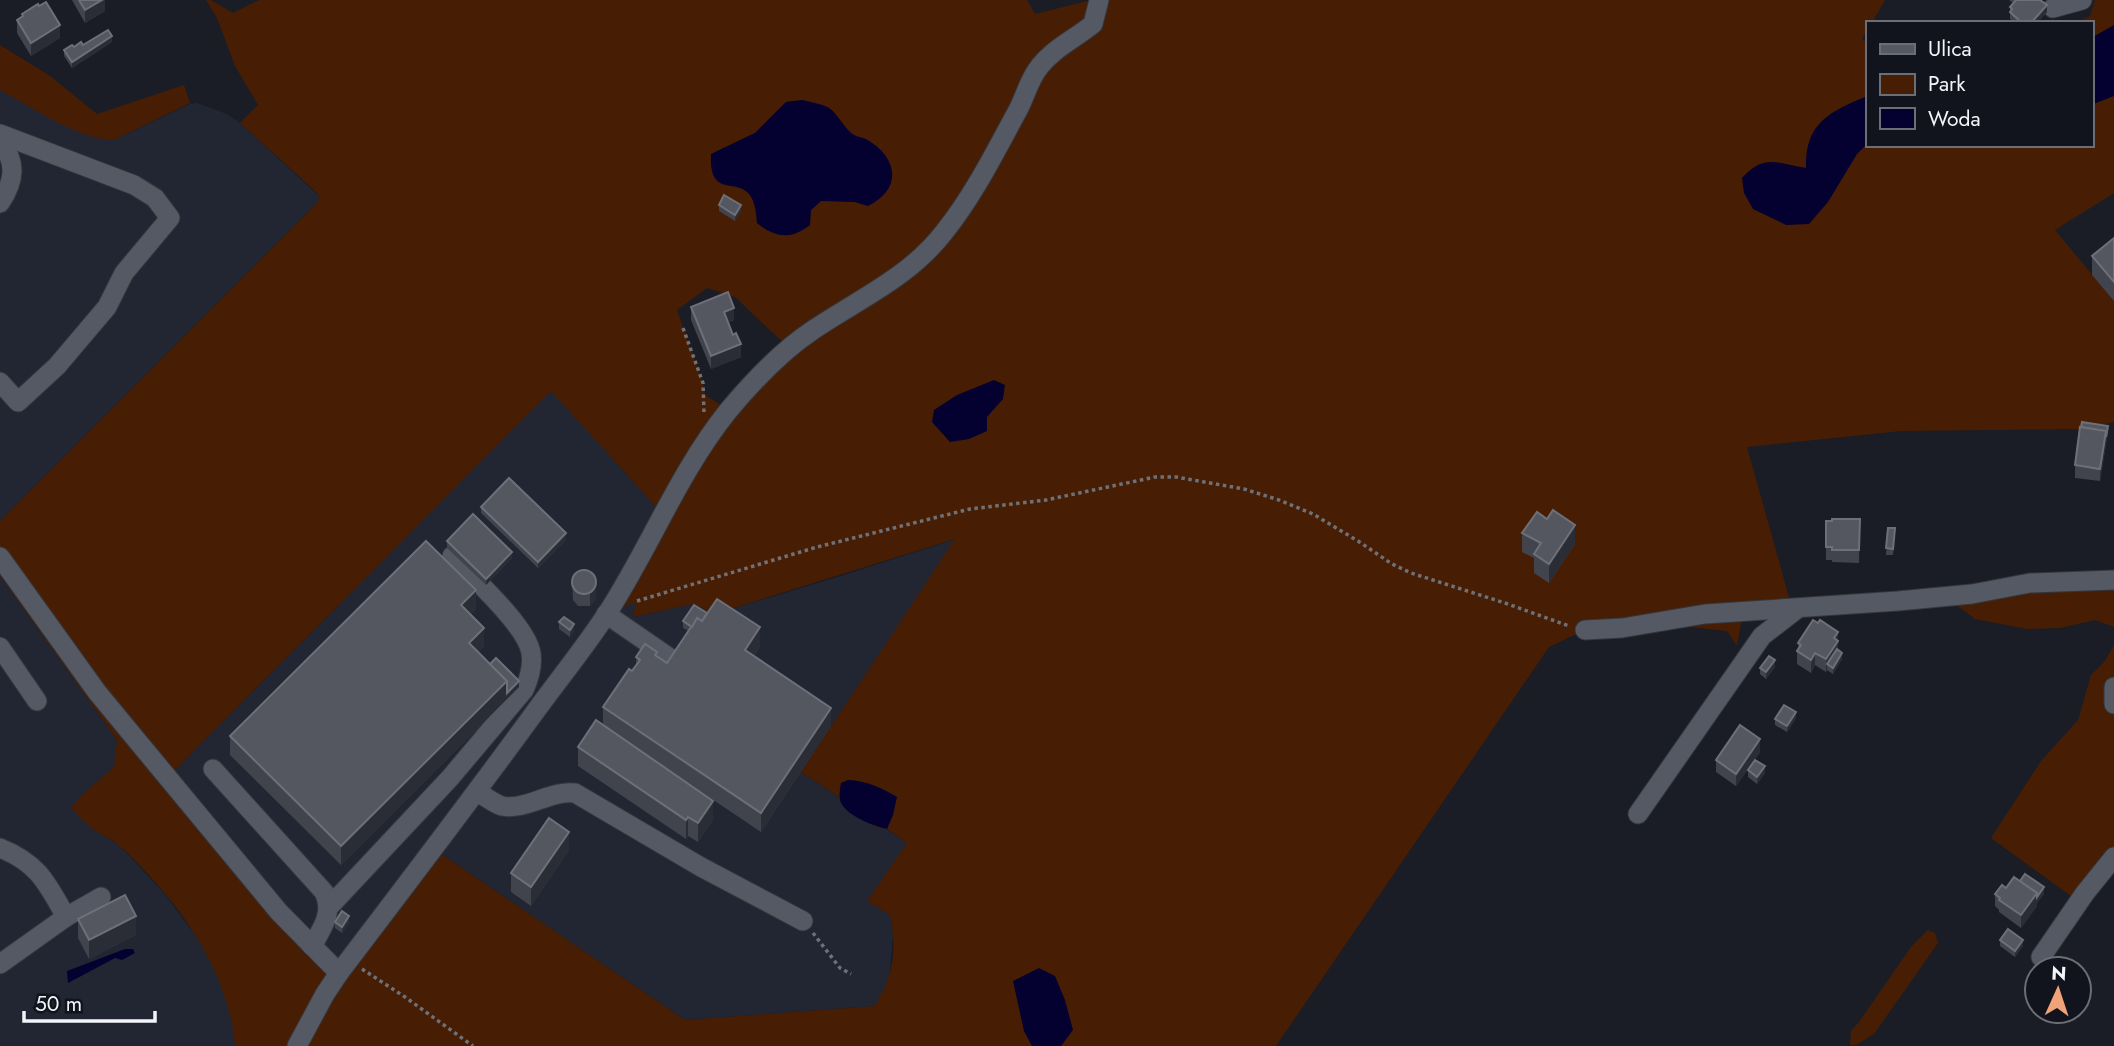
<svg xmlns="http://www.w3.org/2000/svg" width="2114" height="1046" viewBox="0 0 2114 1046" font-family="Jost,sans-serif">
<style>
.built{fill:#222633}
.green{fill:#471e04;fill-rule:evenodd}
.water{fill:#040130}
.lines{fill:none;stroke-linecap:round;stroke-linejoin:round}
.minor-casing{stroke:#35373d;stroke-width:21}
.path{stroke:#6e7178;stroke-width:3.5;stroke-dasharray:3.5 3.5;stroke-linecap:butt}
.minor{stroke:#555963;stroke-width:19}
.wall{fill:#41444d}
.shaded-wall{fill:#2a2d35}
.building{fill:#545760;stroke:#6d7078;stroke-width:2}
</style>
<rect width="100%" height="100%" fill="#1a1d25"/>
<!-- built -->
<g class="built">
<path d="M0,90L79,132L116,139L190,104L197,103L227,114L240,123L319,196L318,202L0,521Z"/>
<path d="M551,390L657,508L633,617L693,604L714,614L841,576L956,539L801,772L907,843L868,901L890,915L893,933L889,982L875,1006L685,1020L434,849L339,973L174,771Z"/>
<path d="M0,576L117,740L115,767L84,793L90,827L120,846L164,893L204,947L225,993L233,1022L235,1046H0Z"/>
</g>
<!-- green -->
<g class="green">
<path d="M206,0H211L233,13L259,0H1027L1035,14L1091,0H1885L1872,23H1867V30L1862,39L1867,43V145H2091V23H2075L2090,16L2095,0H2114V193L2055,230L2114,301V422L2082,429L1901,431L1747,447L1792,608L1743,612L1737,646L1727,631L1691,627L1585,630L1549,647L1276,1046H235C228,968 178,901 122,848C113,839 100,835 90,827C83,821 77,814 71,808L84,793L114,767L117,740L0,576V521L318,202L319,196L315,191L240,123L258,105L235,66L217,18ZM802,100L829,108L852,134L867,140L868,206L855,202L821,200L811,210L757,223L756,207L750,192L711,154L755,133L786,102ZM707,288L735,297L789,348L729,410L705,395L703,383L677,310ZM551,391L657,508L606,614L636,602L633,617L693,604L714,614L955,539L801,772L839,797L843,807L874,826L887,829L907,843L867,901L890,915C897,952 894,973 875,1006L685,1020L434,849L339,973L174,771Z"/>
<path d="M0,45L50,76L97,114L184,85L190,103L116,139C85,144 28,105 0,90Z"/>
<path d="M2114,580V627L2095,620L2060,628L2027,629L1975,619L1955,604L1899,609L1876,613L1880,607Z"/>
<path d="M2114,645V857L2079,902L1991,838L2041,761L2078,720L2091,675L2105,661Z"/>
<path d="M1928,930L1935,933L1938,943L1874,1034L1856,1045H1850L1851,1031L1859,1022L1911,947Z"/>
</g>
<!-- water -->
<g class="water">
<path d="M2114,25V96L2091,105V38Z"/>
<path d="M1867,96V144L1857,154L1828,202L1809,224L1786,225L1753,209L1744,193L1742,178C1764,154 1777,163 1806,168C1805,123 1829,112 1867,96Z"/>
<path d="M802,100C810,102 822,104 829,108C838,114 843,126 851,133C855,137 861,137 866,139C898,157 903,189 868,206L855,202L821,201L811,210L810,225C791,240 775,238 757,223C755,159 708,212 711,154L755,133L786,102Z"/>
<path d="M994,380L1005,385L1003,399L987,417V431L969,439L950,442L932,422L934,410L957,395Z"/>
<path d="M848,780C867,781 880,787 897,797L893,815L887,829C873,826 844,815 840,800C839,794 840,788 841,783Z"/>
<path d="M125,949H133L135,953L122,960L115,958L68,983L67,971Z"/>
<path d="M1039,968L1055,976L1065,1000L1073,1030L1061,1046H1032L1024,1031L1013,981Z"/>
</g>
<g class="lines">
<!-- minor casing -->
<g class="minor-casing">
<g id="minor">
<path d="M2053,8L2082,0"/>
<path d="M0,134L134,185L155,198L170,218L124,273L107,307L57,366L18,402L0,382"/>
<path d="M0,141C17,162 15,181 0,203"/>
<path d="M0,557L97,692L130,732L279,912L339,973C405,886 471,800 535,712C559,679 586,646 608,612C650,547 679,472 728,411C753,381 780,352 813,330C859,299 910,277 945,231C974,195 996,150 1018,110C1026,95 1029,79 1040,66C1054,48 1076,38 1093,24L1099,0"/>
<path d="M606,614L670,658"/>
<path d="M1585,630L1622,628L1705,614L1898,601L1972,594L2030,583L2114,580"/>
<path d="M0,647L37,701"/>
<path d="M2114,687V704"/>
<path d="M213,769L324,892C334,912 322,929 312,946"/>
<path d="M477,792C485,796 493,803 502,806C525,811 551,790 575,793L701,867L803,921"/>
<path d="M1638,814L1762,636L1797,609"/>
<path d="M0,848C38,863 47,883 66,917"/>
<path d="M329,907L450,778L524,690C529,679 533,666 531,653C527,626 472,577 452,556"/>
<path d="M2041,957L2085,893L2114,857"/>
<path d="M0,964L66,917L101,897"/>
<path d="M297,1046L325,994L339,973"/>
</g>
</g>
<!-- path -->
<g class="path">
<path d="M683,328L703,383L704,413"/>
<path d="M637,601L817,547L970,509L1046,500L1155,477H1176L1244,489L1279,500L1313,514L1358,541L1392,564L1411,573L1505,603L1569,626"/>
<path d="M813,933L840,968L851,974"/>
<path d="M362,969L405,997L473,1046"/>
</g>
<!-- minor -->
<use href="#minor" class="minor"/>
</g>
<!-- wall -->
<g class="wall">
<path d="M72,0H105V11L85,23Z"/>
<path d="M2009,0H2040L2047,12L2037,23H2015L2010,19V7L2013,3Z"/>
<path d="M22,14L60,38L31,56L17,33V20L22,17Z"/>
<path d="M112,42L72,68L64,56V50L83,45Z"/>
<path d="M719,205L741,211L735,221L719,211Z"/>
<path d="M2114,238V301L2092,275V256Z"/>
<path d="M691,307L734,320L728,323L741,357L711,369L691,320Z"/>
<path d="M2108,432L2100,481L2075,478V465Z"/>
<path d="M481,507L566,540L538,568L481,513Z"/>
<path d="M1547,519L1575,544L1549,583L1534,573V558L1522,552V533Z"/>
<path d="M1860,519L1859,563L1832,562V560H1826V521Z"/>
<path d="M1888,528H1895L1893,555H1886Z"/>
<path d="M447,541L512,558L486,585L447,548Z"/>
<path d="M580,570L596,599L590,606H578L573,600L572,579Z"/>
<path d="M476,609L471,614L484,646L478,652L490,664L519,687L341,865L230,755V736Z"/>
<path d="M683,621L760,646L754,656L831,726L761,832L624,740L713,820L698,842L688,836L686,839L578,766V747L603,725V707L636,664V657L657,656L667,663L689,631L683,628Z"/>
<path d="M559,622L574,631L570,637L559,629Z"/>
<path d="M1818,623L1838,632V650L1842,659L1833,674L1827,670L1826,672L1815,665L1811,673L1797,664V651L1798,648V643Z"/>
<path d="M1775,667L1766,679L1760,674V668Z"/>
<path d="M1796,718L1787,732L1775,725V719Z"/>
<path d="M1760,752L1736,786L1716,772V760Z"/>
<path d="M1748,770L1765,773L1757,784L1748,777Z"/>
<path d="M569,850L531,906L511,892V873Z"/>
<path d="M2020,881L2044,894L2037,903V906L2021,928L1999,912V910L1995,906V894Z"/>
<path d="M78,919L136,935L89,959L78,938Z"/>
<path d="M335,922L349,923L342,933L335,928Z"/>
<path d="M2000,940L2023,946L2015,957L2000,946Z"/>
</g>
<!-- shaded-wall -->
<g class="shaded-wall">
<path d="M102,0H105V11L85,23V10Z"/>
<path d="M2047,5V12L2037,23H2031Z"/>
<path d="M60,25V38L31,56V43Z"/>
<path d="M112,36V42L72,68V62Z"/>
<path d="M741,205V211L735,221V215Z"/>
<path d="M734,308V320L724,325V312Z"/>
<path d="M741,344V357L711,369V356Z"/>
<path d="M2108,426V432L2100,481V469Z"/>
<path d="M1575,525V544L1549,583V564Z"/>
<path d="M566,533V540L538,568V562Z"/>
<path d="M512,552V558L486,585V579Z"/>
<path d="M596,579V599L590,606V593Z"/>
<path d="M476,590V609L461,624V605Z"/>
<path d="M574,624V631L570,637V630Z"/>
<path d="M760,627V646L745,669V650Z"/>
<path d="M484,628V646L469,662V643Z"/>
<path d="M1838,632V653L1827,664V670L1826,672V659L1834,638Z"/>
<path d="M1815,653V665L1811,673V660Z"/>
<path d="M1842,653V659L1833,674V668Z"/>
<path d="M1775,660V667L1766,679V672Z"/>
<path d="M507,681H519V687L341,865V846Z"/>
<path d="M831,708V726L761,832V813Z"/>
<path d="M1796,712V718L1787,732V726Z"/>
<path d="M1760,739V752L1736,786V774Z"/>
<path d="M1765,766V773L1757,784V777Z"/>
<path d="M713,801V820L698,842V823Z"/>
<path d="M688,817V836L686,839V820Z"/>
<path d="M569,832V850L531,906V887Z"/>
<path d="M2044,887V894L2037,903V906L2021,928V915L2037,893Z"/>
<path d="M136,916V935L89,959V940Z"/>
<path d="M349,916V923L342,933V927Z"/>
<path d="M2023,940V946L2015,957V951Z"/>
</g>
<!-- building -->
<g class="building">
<path d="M79,0H102L85,10Z"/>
<path d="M2016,0H2040L2047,5L2031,23H2022L2010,12L2012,9L2010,7Z"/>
<path d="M46,2L60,25L31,43L17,20L23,16L22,14L38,4L39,6Z"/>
<path d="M108,30L112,36L72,62L64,50L72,45L74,47L81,42L83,45Z"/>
<path d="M724,195L741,205L735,215L719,205Z"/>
<path d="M2114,238V282L2092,256Z"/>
<path d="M728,292L734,308L724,312L733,335L736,333L741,344L711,356L691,307Z"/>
<path d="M2082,422L2108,426L2106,437V431L2081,427Z"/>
<path d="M2080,427L2106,431L2100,469L2075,465Z"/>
<path d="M509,478L566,533L538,562L481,507Z"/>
<path d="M1553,510L1575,525L1549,564L1534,554L1541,543L1522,533L1537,512L1547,519Z"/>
<path d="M473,514L512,552L486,579L447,541Z"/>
<path d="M1832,519H1860L1859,550H1832V547H1826V521H1832Z"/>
<path d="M1888,528H1895L1893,549L1886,548Z"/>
<path d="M426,541L476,590L461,605L484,628L469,643L507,681L341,846L230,736Z"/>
<circle cx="584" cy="582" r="12"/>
<path d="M717,599L760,627L745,650L831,708L761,813L603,707L629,669L632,671L640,660L636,657L645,644L657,652L655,655L667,663L697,618L702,621Z"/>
<path d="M694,605L707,613L702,621L697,618L692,627L683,621Z"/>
<path d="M564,617L574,624L570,630L559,622Z"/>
<path d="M1813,620L1818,623L1820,620L1838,632L1834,638L1838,641L1826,659L1815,653L1811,660L1797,651L1801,645L1798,643Z"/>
<path d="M1837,649L1842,653L1833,668L1827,664Z"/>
<path d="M1769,656L1775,660L1766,672L1760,668Z"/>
<path d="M496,658L519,681L507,693V681L490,664Z"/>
<path d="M1784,705L1796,712L1787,726L1775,719Z"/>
<path d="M596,720L713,801L698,823L688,817L686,820L578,747Z"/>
<path d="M1740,725L1760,739L1736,774L1716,760Z"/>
<path d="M1755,760L1765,766L1757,777L1748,770Z"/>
<path d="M549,818L569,832L531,887L511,873Z"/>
<path d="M2025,874L2044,887L2037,897V893L2020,881Z"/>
<path d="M2014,877L2037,893L2021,915L1999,900L2000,898L1995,894L2002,885L2006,888Z"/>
<path d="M125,895L136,916L89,940L78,919Z"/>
<path d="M342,911L349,916L342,927L335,922Z"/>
<path d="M2008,929L2023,940L2015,951L2000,940Z"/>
</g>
<!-- legend -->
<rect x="1866" y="21" width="228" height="126" fill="#11141c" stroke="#6b6e75" stroke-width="2"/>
<rect x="1880" y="44" width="35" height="10" fill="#555963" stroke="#6b6e75" stroke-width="2"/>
<text x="1928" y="56" font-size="21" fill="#f3f5fb">Ulica</text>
<rect x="1880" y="74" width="35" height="21" fill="#471e04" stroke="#6b6e75" stroke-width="2"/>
<text x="1928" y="91" font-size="21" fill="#f3f5fb">Park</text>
<rect x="1880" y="108" width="35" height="21" fill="#040130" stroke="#6b6e75" stroke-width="2"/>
<text x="1928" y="126" font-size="21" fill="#f3f5fb">Woda</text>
<!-- north arrow -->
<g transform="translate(2058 990) rotate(3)"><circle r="33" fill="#11141c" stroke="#6b6e75" stroke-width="2"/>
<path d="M0-5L12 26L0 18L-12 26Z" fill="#f0a279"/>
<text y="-10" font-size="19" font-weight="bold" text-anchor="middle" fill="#f3f5fb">N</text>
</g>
<!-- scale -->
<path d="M24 1011v10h131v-10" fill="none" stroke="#f3f5fb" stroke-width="3.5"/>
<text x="35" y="1011" font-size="21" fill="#f3f5fb" stroke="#11141c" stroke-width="5" paint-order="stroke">50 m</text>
</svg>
